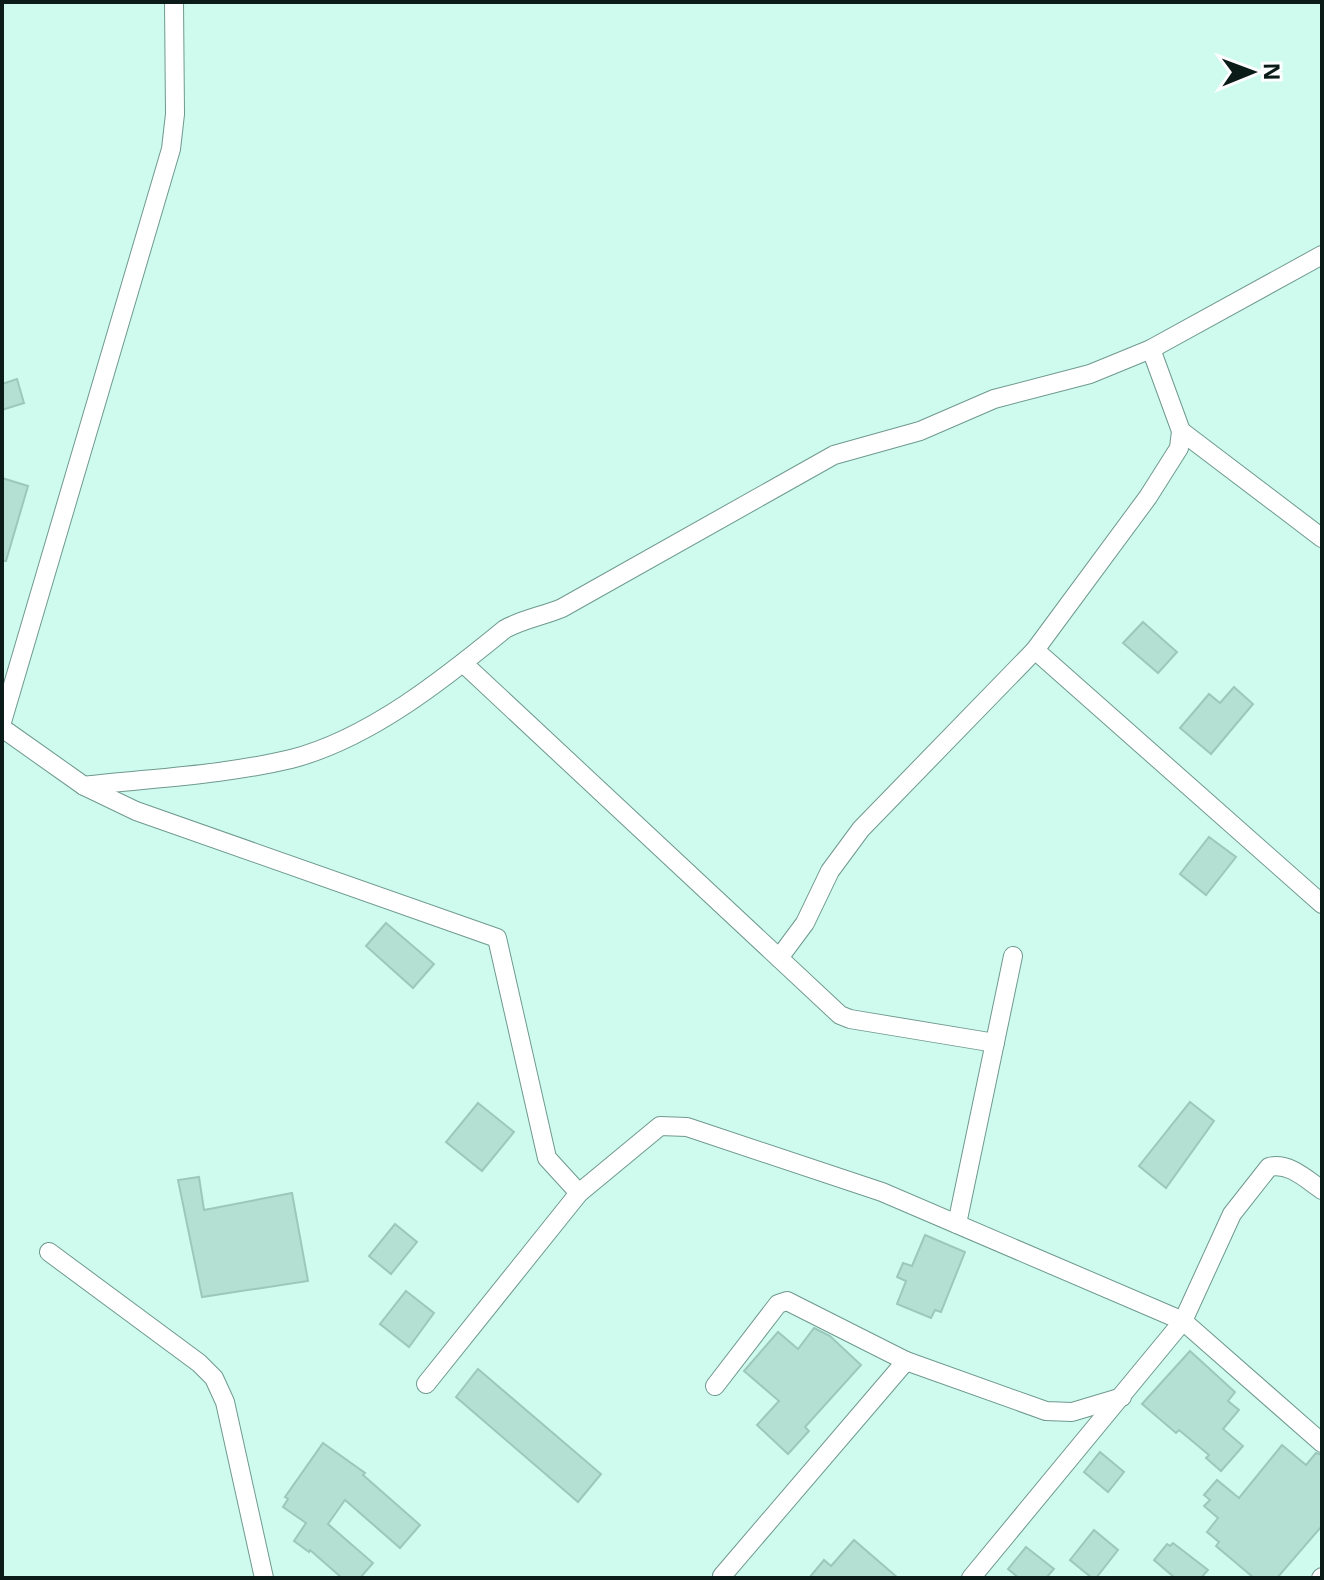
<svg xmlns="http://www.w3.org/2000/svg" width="1324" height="1580" viewBox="0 0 1324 1580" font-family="'Open Sans',sans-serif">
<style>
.building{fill:#b4e0d3;stroke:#9cc8bb;stroke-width:2}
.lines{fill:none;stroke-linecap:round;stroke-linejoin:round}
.street-casing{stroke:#6f998e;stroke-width:20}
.street{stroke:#fff;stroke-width:18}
</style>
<rect width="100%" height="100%" fill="#cefbee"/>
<!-- building -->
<g class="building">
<path d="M17,379L24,403L2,410V384Z"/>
<path d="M2,478L28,486L6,561H2Z"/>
<path d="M1143,622L1177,652L1158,673L1123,643Z"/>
<path d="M1234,687L1253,704L1211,754L1180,728L1209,694L1220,703Z"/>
<path d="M1209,837L1236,857L1206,895L1180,874Z"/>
<path d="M386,923L434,964L413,988L366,946Z"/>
<path d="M1190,1102L1214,1121L1166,1188L1139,1166Z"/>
<path d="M478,1103L514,1132L482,1171L446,1142Z"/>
<path d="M199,1177L204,1210L292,1193L308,1281L202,1297L178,1180Z"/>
<path d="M395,1224L417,1242L391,1274L369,1256Z"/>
<path d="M925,1235L965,1252L941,1312L935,1310L931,1318L897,1304L906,1281L897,1277L903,1263L912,1266Z"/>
<path d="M406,1291L434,1313L409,1347L380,1324Z"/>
<path d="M814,1328L830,1336L861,1365L805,1427L809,1431L788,1454L757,1425L779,1401L744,1371L778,1332L798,1349Z"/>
<path d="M1190,1351L1235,1392L1228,1401L1239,1410L1223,1429L1243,1446L1221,1471L1206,1458L1209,1455L1179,1430L1176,1433L1142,1404Z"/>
<path d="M478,1369L601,1474L578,1502L456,1397Z"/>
<path d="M323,1443L365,1473L363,1475L420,1525L400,1548L345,1500L328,1524L373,1563L360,1578H342L310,1550L309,1552L294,1541L306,1523L283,1507L288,1499L285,1497Z"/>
<path d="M1282,1445L1306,1465L1316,1453L1322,1455V1526L1277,1578H1254L1216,1546L1219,1542L1207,1532L1218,1518L1204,1506L1210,1500L1204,1495L1217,1480L1239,1498Z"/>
<path d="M1100,1452L1124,1472L1108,1492L1084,1472Z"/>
<path d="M1094,1530L1118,1550L1096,1578H1092L1070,1560Z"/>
<path d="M854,1540L898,1578H809L824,1560L831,1566Z"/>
<path d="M1173,1543L1208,1570L1201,1578H1175L1154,1560L1167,1544L1170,1546Z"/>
<path d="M1026,1547L1054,1569L1046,1578H1019L1008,1569Z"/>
</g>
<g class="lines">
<!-- street casing -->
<g class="street-casing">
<g id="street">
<path d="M1181,431L1322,538"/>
<path d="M1035,650L1322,904"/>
<path d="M463,663L840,1015L850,1019L995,1043"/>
<path d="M2,722L171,149L175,114L174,2"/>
<path d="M2,728L84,786L136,811L497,938L547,1158L579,1193L660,1126L687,1127L882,1192L1183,1321L1322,1443"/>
<path d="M84,786C153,778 224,775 291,759C369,739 444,679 505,629C523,619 543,616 562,608L834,455L920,431L994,399L1090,374L1151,349L1322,255"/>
<path d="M779,958L805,923L830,871L861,829L1035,650L1148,497L1179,448L1181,431L1151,349"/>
<path d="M957,1224L1013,956"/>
<path d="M49,1252L199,1363L214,1378L225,1402L264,1578"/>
<path d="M426,1384L579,1193"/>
<path d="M715,1386L778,1304L787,1301L906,1361L1046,1411L1072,1412L1122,1397"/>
<path d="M722,1576L906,1361"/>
<path d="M971,1578L1183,1321L1232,1214L1269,1167C1289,1162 1306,1179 1322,1190"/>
<path d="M1321,1578L1322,1577"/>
</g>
</g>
<!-- street -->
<use href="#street" class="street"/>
</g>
<!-- border -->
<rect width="1324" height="1580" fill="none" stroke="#0b1c18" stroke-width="8"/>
<!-- north arrow -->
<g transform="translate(1252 72) rotate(89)" stroke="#fdfdfd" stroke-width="6" paint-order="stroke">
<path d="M0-6L14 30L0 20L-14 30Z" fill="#0b1c18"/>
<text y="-12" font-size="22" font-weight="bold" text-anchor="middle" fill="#0b1c18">N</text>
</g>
</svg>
